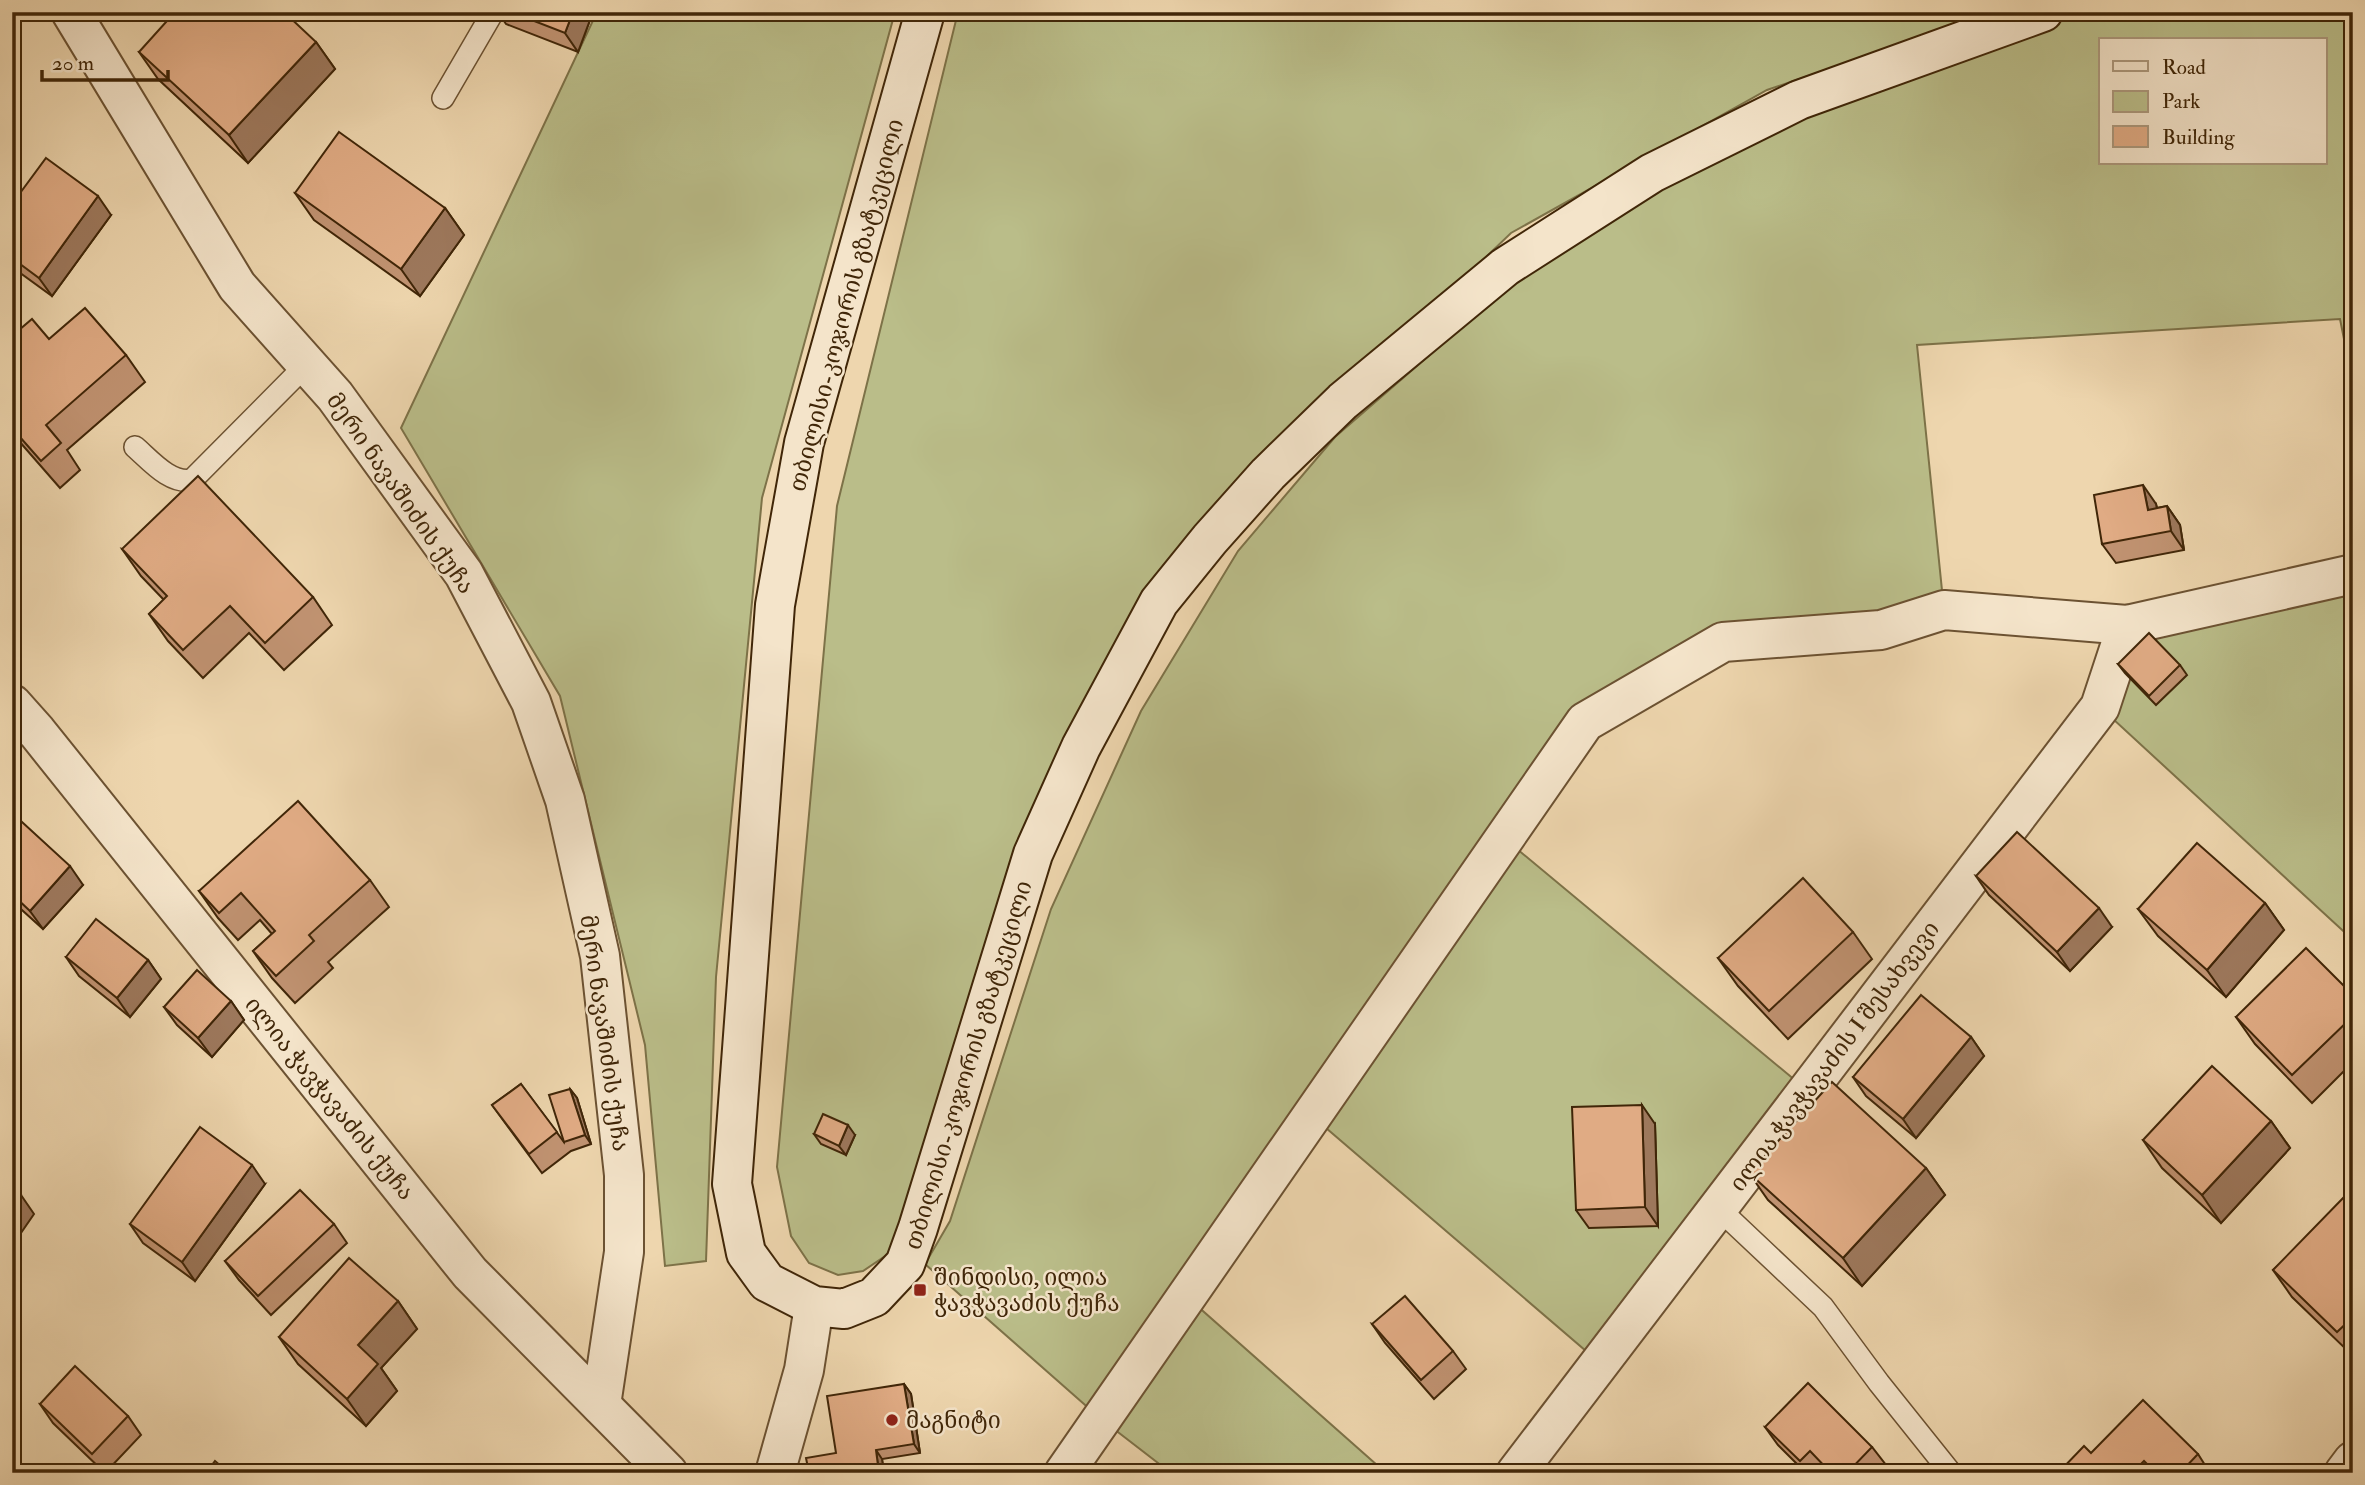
<svg xmlns="http://www.w3.org/2000/svg" width="2365" height="1485" viewBox="0 0 2365 1485" font-family="'IM FELL Double Pica','Noto Serif Georgian',serif">
<style>
.green{fill:#babd89;stroke:#7d7248;stroke-width:2;fill-rule:evenodd}
.lines{fill:none;stroke-linecap:round;stroke-linejoin:round}
.lane-casing{stroke:#6c5232;stroke-width:24}
.street-casing{stroke:#6c5232;stroke-width:42}
.secondary-casing{stroke:#402608;stroke-width:42}
.lane{stroke:#f4e4ca;stroke-width:21}
.street{stroke:#f4e4ca;stroke-width:38}
.secondary{stroke:#f4e4ca;stroke-width:38}
.wall{fill:#c19372;stroke:#402608;stroke-width:2}
.shaded-wall{fill:#9d785c;stroke:#402608;stroke-width:2}
.building{fill:#e0ab84;stroke:#402608;stroke-width:2}
.poi-dot{fill:#8f2418;stroke:#f4e4ca;stroke-width:2.5}
.labels{text-anchor:middle;stroke-width:5;stroke-linejoin:round;paint-order:stroke}
.street-label{font-size:23px;fill:#402608;stroke:#f4e4ca}
.poi-label{font-size:23px;fill:#402608;stroke:#f4e4ca;text-anchor:start}
</style>
<rect width="100%" height="100%" fill="#eed6ae"/>
<filter id="stains"><feTurbulence type="fractalNoise" baseFrequency=".00286" numOctaves="4"/><feColorMatrix values="0 0 0 0 .2 0 0 0 0 .09 0 0 0 0 .02 0 0 0 .5 -.17"/></filter>
<radialGradient id="worn" r=".72"><stop offset=".6" stop-color="#630" stop-opacity="0"/><stop offset="1" stop-color="#630" stop-opacity=".3"/></radialGradient>
<!-- green -->
<g class="green">
<path d="M597,12H895L762,498L716,977L706,1261L665,1266L645,1045L560,696L401,428Z"/>
<path d="M958,12H1995L1767,90L1511,233L1263,471L1146,609L894,1250L863,1271L838,1275L809,1263L791,1236L777,1167L837,506Z"/>
<path d="M2043,12H2353V384L2340,319L1917,345L1944,610L1723,642L1585,722L1505,839L1808,1091L1600,1363L1312,1116L1186,1296L1386,1473H1171L1101,1419L925,1264L950,1221L1051,909L1141,711L1238,551L1335,437L1516,280L1665,182L1803,109ZM2101,40H2325V163H2101Z"/>
<path d="M2353,574V940L2100,707L2127,625Z"/>
</g>
<g class="lines">
<!-- lane casing -->
<g class="lane-casing">
<g id="lane">
<path d="M443,98L493,12"/>
<path d="M135,447C151,461 170,484 192,480L306,365"/>
<path d="M1718,1208L1823,1307L1879,1383L1951,1473"/>
</g>
</g>
<!-- street casing -->
<g class="street-casing">
<g id="street">
<path d="M71,12L237,286L335,396L464,574L531,702L565,800L600,956L624,1175V1252L601,1405"/>
<path d="M12,704L37,732L470,1273L668,1473"/>
<path d="M775,1473L804,1370L814,1306"/>
<path d="M1064,1473L1585,722L1723,642L1881,630L1944,610L2127,625L2353,574"/>
<path d="M1516,1473L2100,707L2127,625"/>
<path d="M2344,1473L2353,1461"/>
</g>
</g>
<!-- secondary casing -->
<g class="secondary-casing">
<path id="secondary" d="M925,12L804,443L775,605L732,1184L746,1253L767,1282L814,1306L844,1309L874,1297L905,1264L918,1228L1033,854L1081,747L1159,602L1210,539L1268,474L1343,401L1505,267L1652,173L1799,100L2043,12"/>
</g>
<!-- lane -->
<use href="#lane" class="lane"/>
<!-- street -->
<use href="#street" class="street"/>
<!-- secondary -->
<use href="#secondary" class="secondary"/>
</g>
<!-- wall -->
<g class="wall">
<path d="M498,12H593L578,52L506,24Z"/>
<path d="M316,42L335,69L248,163L158,79L139,52Z"/>
<path d="M295,193L445,208L464,235L420,296L314,220Z"/>
<path d="M12,204L111,215L52,296L12,267Z"/>
<path d="M12,336L49,339L126,355L145,382L67,450L80,470L60,488L12,433Z"/>
<path d="M2156,504L2157,508L2167,506L2180,525L2184,550L2116,563L2102,544Z"/>
<path d="M122,549L313,597L332,625L284,670L249,633L203,678L168,641L149,614L164,600L141,576Z"/>
<path d="M2118,664L2180,665L2187,675L2156,705L2125,673Z"/>
<path d="M12,832L83,885L43,929L12,901Z"/>
<path d="M1976,876L2112,927L2070,971L1989,895Z"/>
<path d="M370,880L389,907L328,962L333,968L295,1003L272,978L253,951L272,934L260,920L238,940L218,918L199,891Z"/>
<path d="M2265,903L2284,930L2226,997L2158,936L2138,909Z"/>
<path d="M1853,932L1872,959L1788,1039L1738,986L1718,958Z"/>
<path d="M66,957L148,960L161,979L130,1017L79,976Z"/>
<path d="M2353,995V1062L2312,1103L2255,1044L2236,1017Z"/>
<path d="M231,1001L244,1020L212,1057L177,1025L164,1007Z"/>
<path d="M1971,1037L1984,1056L1916,1138L1866,1096L1853,1077Z"/>
<path d="M521,1084L564,1142L570,1089L577,1098L591,1144L571,1151L542,1173L492,1105Z"/>
<path d="M2271,1121L2290,1148L2221,1223L2162,1168L2143,1140Z"/>
<path d="M1655,1124L1658,1226L1589,1228L1576,1210Z"/>
<path d="M814,1134L855,1135L846,1155L821,1144Z"/>
<path d="M1926,1168L1945,1195L1862,1286L1768,1200L1749,1173Z"/>
<path d="M265,1184L195,1281L143,1243L130,1224Z"/>
<path d="M2353,1200V1356L2292,1297L2273,1270Z"/>
<path d="M334,1224L347,1243L271,1315L239,1280L225,1261Z"/>
<path d="M398,1301L417,1329L381,1368L397,1391L366,1426L298,1364L279,1337Z"/>
<path d="M1372,1324L1453,1351L1466,1369L1434,1399L1385,1343Z"/>
<path d="M904,1384L911,1394L920,1453L882,1459L884,1473H809L836,1453Z"/>
<path d="M40,1404L128,1416L141,1435L105,1473L53,1423Z"/>
<path d="M1765,1427L1872,1447L1886,1465L1878,1473H1826L1823,1470L1821,1473H1806L1778,1445Z"/>
<path d="M2091,1453L2198,1454L2210,1473H2058Z"/>
</g>
<!-- shaded-wall -->
<g class="shaded-wall">
<path d="M12,12H16L12,22Z"/>
<path d="M573,12H593L578,52L565,33Z"/>
<path d="M316,42L335,69L248,163L229,135Z"/>
<path d="M98,196L111,215L52,296L39,278Z"/>
<path d="M445,208L464,235L420,296L401,269Z"/>
<path d="M2143,485L2156,504L2161,529L2148,510Z"/>
<path d="M2167,506L2180,525L2184,550L2171,531Z"/>
<path d="M70,866L83,885L43,929L30,911Z"/>
<path d="M2265,903L2284,930L2226,997L2207,970Z"/>
<path d="M2099,908L2112,927L2070,971L2057,952Z"/>
<path d="M148,960L161,979L130,1017L117,998Z"/>
<path d="M231,1001L244,1020L212,1057L198,1038Z"/>
<path d="M1971,1037L1984,1056L1916,1138L1903,1119Z"/>
<path d="M570,1089L577,1098L591,1144L585,1135Z"/>
<path d="M1642,1105L1655,1124L1658,1226L1645,1207Z"/>
<path d="M2271,1121L2290,1148L2221,1223L2202,1195Z"/>
<path d="M848,1125L855,1135L846,1155L839,1146Z"/>
<path d="M252,1165L265,1184L195,1281L182,1262Z"/>
<path d="M1926,1168L1945,1195L1862,1286L1843,1258Z"/>
<path d="M21,1195L34,1214L12,1246V1208Z"/>
<path d="M398,1301L417,1329L381,1368L397,1391L366,1426L347,1399L358,1345Z"/>
<path d="M904,1384L911,1394L920,1453L914,1444Z"/>
<path d="M876,1450L882,1459L884,1473H879Z"/>
</g>
<!-- building -->
<g class="building">
<path d="M175,12H284L316,42L229,135L139,52Z"/>
<path d="M511,12H573L565,33Z"/>
<path d="M339,132L445,208L401,269L295,193Z"/>
<path d="M46,158L98,196L39,278L12,258V204Z"/>
<path d="M85,308L126,355L46,425L61,443L41,461L12,428V336L32,319L49,339Z"/>
<path d="M198,476L313,597L265,643L230,606L183,650L149,614L167,596L122,549Z"/>
<path d="M2143,485L2148,510L2167,506L2171,531L2102,544L2094,495Z"/>
<path d="M2149,633L2180,665L2149,696L2118,664Z"/>
<path d="M298,801L370,880L309,935L314,941L276,976L253,951L275,931L241,893L219,913L199,891Z"/>
<path d="M22,822L70,866L30,911L12,894V832Z"/>
<path d="M2017,832L2099,908L2057,952L1976,876Z"/>
<path d="M2197,843L2265,903L2207,970L2138,909Z"/>
<path d="M1803,878L1853,932L1769,1011L1718,958Z"/>
<path d="M96,919L148,960L117,998L66,957Z"/>
<path d="M2306,948L2353,995V1016L2292,1075L2236,1017Z"/>
<path d="M197,970L231,1001L198,1038L164,1007Z"/>
<path d="M1921,995L1971,1037L1903,1119L1853,1077Z"/>
<path d="M2212,1066L2271,1121L2202,1195L2143,1140Z"/>
<path d="M1832,1082L1926,1168L1843,1258L1749,1173Z"/>
<path d="M521,1084L557,1132L529,1154L492,1105Z"/>
<path d="M570,1089L585,1135L564,1142L549,1095Z"/>
<path d="M1642,1105L1645,1207L1576,1210L1572,1107Z"/>
<path d="M823,1114L848,1125L839,1146L814,1134Z"/>
<path d="M200,1127L252,1165L182,1262L130,1224Z"/>
<path d="M12,1189L21,1195L12,1208Z"/>
<path d="M300,1190L334,1224L258,1296L225,1261Z"/>
<path d="M2347,1194L2353,1200V1317L2337,1332L2273,1270Z"/>
<path d="M349,1258L398,1301L358,1345L378,1364L347,1399L279,1337Z"/>
<path d="M1405,1296L1453,1351L1421,1380L1372,1324Z"/>
<path d="M75,1366L128,1416L92,1454L40,1404Z"/>
<path d="M1808,1383L1872,1447L1847,1473H1831L1810,1451L1800,1461L1765,1427Z"/>
<path d="M904,1384L914,1444L876,1450L879,1473H809L806,1458L836,1453L827,1396Z"/>
<path d="M2143,1400L2198,1454L2180,1473H2156L2144,1461L2132,1473H2058L2084,1446L2091,1453Z"/>
<path d="M215,1461L229,1473H206Z"/>
<path d="M37,1469L46,1473H35Z"/>
</g>
<!-- markers -->
<g class="poi-dot">
<rect x="913" y="1283" width="14" height="14" rx="3.5"/>
<circle cx="892" cy="1420" r="7"/>
</g>
<g class="labels">
<!-- street labels -->
<g class="street-label">
<text transform="translate(846 305) rotate(-75)" y="8">თბილისი-კოჯორის გზატკეცილი</text>
<text transform="translate(401 493) rotate(55)" y="8">მერი ნავაშიძის ქუჩა</text>
<text transform="translate(605 1033) rotate(82)" y="8">მერი ნავაშიძის ქუჩა</text>
<text transform="translate(1834 1056) rotate(-53)" y="8">ილია ჭავჭავაძის I შესახვევი</text>
<text transform="translate(968 1065) rotate(-73)" y="8">თბილისი-კოჯორის გზატკეცილი</text>
<text transform="translate(330 1098) rotate(51)" y="8">ილია ჭავჭავაძის ქუჩა</text>
</g>
<!-- poi labels -->
<g class="poi-label">
<text x="934" y="1285">შინდისი, ილია<tspan x="934" dy="26">ჭავჭავაძის ქუჩა</tspan></text>
<text x="906" y="1428">მაგნიტი</text>
</g>
</g>
<!-- margin -->
<rect width="2365" height="1485" fill="none" stroke="#eed6ae" stroke-width="42"/>
<rect x="14" y="14" width="2337" height="1457" fill="none" stroke="#402608" stroke-width="3.5"/>
<rect x="21" y="21" width="2323" height="1443" fill="none" stroke="#402608" stroke-width="2"/>
<!-- legend -->
<rect x="2099" y="38" width="228" height="126" fill="#f4e4ca" stroke="#ac987c" stroke-width="2"/>
<rect x="2113" y="61" width="35" height="10" fill="#f4e4ca" stroke="#ac987c" stroke-width="2"/>
<text x="2162" y="74" font-size="21" fill="#402608">Road</text>
<rect x="2113" y="91" width="35" height="21" fill="#babd89" stroke="#ac987c" stroke-width="2"/>
<text x="2162" y="108" font-size="21" fill="#402608">Park</text>
<rect x="2113" y="126" width="35" height="21" fill="#e0ab84" stroke="#ac987c" stroke-width="2"/>
<text x="2162" y="144" font-size="21" fill="#402608">Building</text>
<!-- scale -->
<path d="M42 70v10h126v-10" fill="none" stroke="#402608" stroke-width="3.5"/>
<text x="52" y="70" font-size="21" fill="#402608" stroke="#f4e4ca" stroke-width="5" paint-order="stroke">20 m</text>
<rect width="100%" height="100%" filter="url(#stains)"/>
<rect width="100%" height="100%" fill="url(#worn)"/>
</svg>
